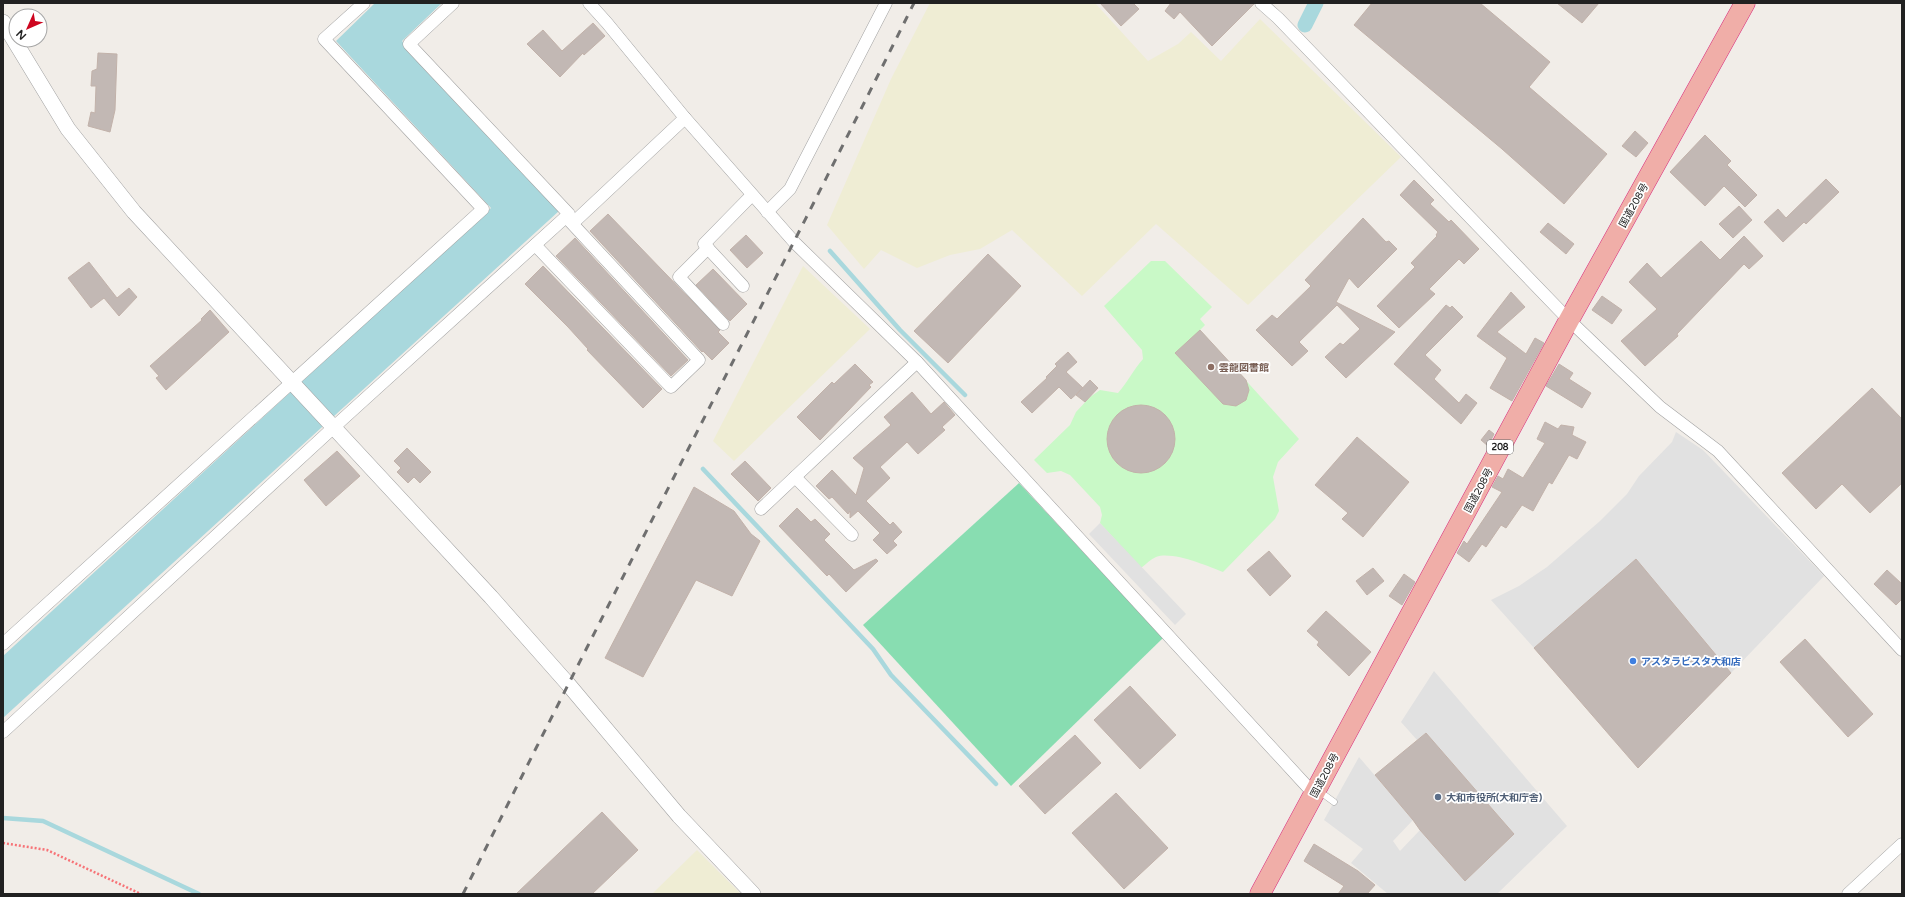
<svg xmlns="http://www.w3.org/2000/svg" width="1905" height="897" viewBox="0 0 1905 897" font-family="'Varela Round','Noto Sans JP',sans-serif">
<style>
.farmland{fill:#efedd4}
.park{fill:#c9f9c7}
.pitch{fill:#88ddb1}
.parking{fill:#e1e1e1}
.water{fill:#a9d8dd}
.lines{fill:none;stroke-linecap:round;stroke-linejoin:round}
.stream{stroke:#a9d8dd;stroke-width:4.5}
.canal{stroke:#a9d8dd;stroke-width:15}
.building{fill:#c2b8b4;stroke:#c2b2aa}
.service-casing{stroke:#a2a2a2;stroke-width:7}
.minor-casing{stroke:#a2a2a2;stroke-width:13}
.tertiary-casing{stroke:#a2a2a2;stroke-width:16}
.trunk-casing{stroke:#d82c7d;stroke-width:21}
.path{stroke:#f77377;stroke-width:2.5;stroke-dasharray:2 2;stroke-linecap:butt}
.service{stroke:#fff;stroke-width:6}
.minor{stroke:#fff;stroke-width:12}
.tertiary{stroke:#fff;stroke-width:15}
.trunk{stroke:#f0aea8;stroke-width:20}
.rail{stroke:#6f6f6f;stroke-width:3;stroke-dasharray:8 8;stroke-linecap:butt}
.education-dot{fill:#8d6e63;stroke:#fff;stroke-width:1.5}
.shop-dot{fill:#3f7fe0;stroke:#fff;stroke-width:1.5}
.service-dot{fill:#5c6f8a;stroke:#fff;stroke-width:1.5}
.labels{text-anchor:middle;stroke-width:3.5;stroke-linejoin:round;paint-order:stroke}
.shield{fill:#fff;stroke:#646464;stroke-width:1}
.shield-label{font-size:9px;font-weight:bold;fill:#212121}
.street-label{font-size:10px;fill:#212121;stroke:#fff}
.education-label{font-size:10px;font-weight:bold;fill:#785e54;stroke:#fff;text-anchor:start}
.shop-label{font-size:10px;font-weight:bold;fill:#366cbe;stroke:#fff;text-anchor:start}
.service-label{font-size:10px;font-weight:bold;fill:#4e5e75;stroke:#fff;text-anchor:start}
</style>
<rect width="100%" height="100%" fill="#f1ede8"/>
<!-- farmland -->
<g class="farmland">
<path d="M930,3H1095L1148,61L1178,44L1191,32L1221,61L1260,19L1401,157L1248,305L1156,224L1082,296L1012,230L980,249L950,255L917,268L881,250L864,269L827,225L891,79Z"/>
<path d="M803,266L870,329L734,461L713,441Z"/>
<path d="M697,850L741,894H652Z"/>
</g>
<!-- park -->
<path class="park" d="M1151,261H1165L1212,307L1200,319L1205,325L1200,330L1299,439L1278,462L1273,477L1279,511L1275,519L1223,572C1207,566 1173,551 1156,557C1151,559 1146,564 1141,568L1100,523L1102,515L1100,507L1070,475L1061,471L1047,473L1034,460L1070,425L1076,412L1090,397L1100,390L1118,393C1128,382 1133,370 1143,359L1142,350L1104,306Z"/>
<!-- pitch -->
<path class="pitch" d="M1019,483L1163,638L1011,786L863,625Z"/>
<!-- parking -->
<g class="parking">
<path d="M1676,432L1703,450L1824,576L1731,673L1636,559L1534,648L1491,600L1519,586L1547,567L1600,521L1627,494L1639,476L1672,442Z"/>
<path d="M1100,523L1186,614L1175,625L1089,534Z"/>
<path d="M1434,671L1567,826L1497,894H1388L1351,863L1363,849L1324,820L1359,757L1413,820L1393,841L1400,851L1420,830L1465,881L1514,834L1426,733L1417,740L1401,722Z"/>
</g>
<!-- water -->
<path class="water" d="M375,3H442L402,41L559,211L3,718V656L491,208L336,41Z"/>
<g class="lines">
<!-- stream -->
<g class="stream">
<path d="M830,251L900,330L965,395"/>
<path d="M703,469L873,649L891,675L996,784"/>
<path d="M3,818L43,821L199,894"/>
</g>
<!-- canal -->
<path class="canal" d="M1305,25L1316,3"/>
</g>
<!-- building -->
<g class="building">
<path d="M1100,3H1133L1139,9L1121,26Z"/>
<path d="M1171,3H1254V4L1212,46L1180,12L1174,19L1165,11Z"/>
<path d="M1372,3H1480L1550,62L1529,87L1607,154L1564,204L1502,149L1354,25Z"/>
<path d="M1557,3H1599L1582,23Z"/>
<path d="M593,23L605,36L584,55L583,53L560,77L527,44L543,30L562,51Z"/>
<path d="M98,53L117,54L115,110L110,132L88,126L91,112L95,113L96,86H91L92,71L97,69Z"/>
<path d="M1635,131L1648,143L1636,157L1622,146Z"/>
<path d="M1705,135L1731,161L1727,165L1757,195L1745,207L1724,186L1705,206L1670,172Z"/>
<path d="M1826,179L1839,192L1806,224L1804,222L1783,242L1764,222L1778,209L1786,218Z"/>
<path d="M1414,180L1434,200L1430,204L1449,222L1451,220L1479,249L1464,264L1459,259L1429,289L1435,294L1399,328L1377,306L1415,267L1411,263L1437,236L1436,235L1438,232L1400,195Z"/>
<path d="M1739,206L1752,220L1733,238L1719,224Z"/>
<path d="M608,214L720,330L718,332L729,343L712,360L703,351L702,352L590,231Z"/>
<path d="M1363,218L1386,242L1389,241L1397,249L1358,288L1349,278L1336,302L1395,332L1346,378L1325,357L1340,343L1343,345L1360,329L1337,305L1299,342L1308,351L1292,366L1256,330L1272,315L1277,319L1311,286L1305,280Z"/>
<path d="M1548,223L1574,244L1566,254L1540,232Z"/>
<path d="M746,235L763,253L747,268L730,250Z"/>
<path d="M1744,236L1763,256L1749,269L1744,264L1677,334L1678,336L1645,366L1621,341L1657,309L1629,282L1647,263L1661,278L1701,241L1720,260Z"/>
<path d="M575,238L688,360L671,376L556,256Z"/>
<path d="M988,254L1021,286L948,363L914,331Z"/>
<path d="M89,262L117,298L129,288L137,297L119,316L104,298L91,308L68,278Z"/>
<path d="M543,266L662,389L643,408L587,350L588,349L568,327L525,284Z"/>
<path d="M713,269L747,304L730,321L696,285Z"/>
<path d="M1511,292L1525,307L1497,332L1526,354L1535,338L1544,343L1512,401L1490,388L1507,358L1477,336Z"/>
<path d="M1602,296L1622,310L1612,324L1592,310Z"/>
<path d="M1446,305L1450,308L1452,306L1463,317L1425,355L1441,370L1434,379L1459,403L1466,394L1477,403L1461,424L1394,364Z"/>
<path d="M210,310L229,332L166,390L156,378L159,376L150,366L202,320L201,319Z"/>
<path d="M1200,330L1246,380L1249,390L1246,400L1236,406L1223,404L1175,353Z"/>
<path d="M1068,352L1077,362L1066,372L1083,388L1071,399L1059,387L1032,413L1021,402L1047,378L1046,377L1057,366L1055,364Z"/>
<path d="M855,364L873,382L869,385L871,387L820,440L797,417L832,382L834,384Z"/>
<path d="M1559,364L1573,373L1569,379L1591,393L1582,408L1546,386Z"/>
<path d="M1090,380L1098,388L1085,402L1076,395Z"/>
<path d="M1872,388L1902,419V483L1870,513L1842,484L1816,509L1782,473Z"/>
<path d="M912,392L931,414L944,402L955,415L942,427L945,430L918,454L907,442L880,467L890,478L866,501L890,525L893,522L902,532L893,541L897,545L887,554L873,540L880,533L858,511L850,518V511L848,514L832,497L829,499L816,486L832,470L856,495L864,468L853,458L891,425L884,417Z"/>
<circle cx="1141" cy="439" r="34"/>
<path d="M1545,422L1558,429L1561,425L1574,427L1572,435L1586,442L1577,459L1569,455L1552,484L1549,482L1533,511L1522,505L1506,528L1501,525L1486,547L1482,544L1469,562L1457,553L1464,541L1467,544L1502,492L1492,487L1498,476L1503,479L1508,469L1523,478L1545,443L1537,439Z"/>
<path d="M1489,430L1494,434L1488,446L1481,440Z"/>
<path d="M1357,437L1409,482L1363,537L1342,519L1348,513L1315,485Z"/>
<path d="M407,448L431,472L420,483L414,477L408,483L397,472L401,468L394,461Z"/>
<path d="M337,451L360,476L326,506L304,480Z"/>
<path d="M745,461L771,488L758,501L731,474Z"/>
<path d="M694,487L734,511L751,534L760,541L732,596L696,580L643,677L605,658Z"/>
<path d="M797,508L811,522L815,519L830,534L824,540L854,570L876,559L878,561L846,592L829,574L827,576L779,526Z"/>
<path d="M1269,551L1291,576L1270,596L1247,570Z"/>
<path d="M1636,559L1731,673L1638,768L1534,648Z"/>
<path d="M1373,568L1384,581L1367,595L1356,581Z"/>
<path d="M1887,570L1902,584V599L1896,605L1874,584Z"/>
<path d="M1404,574L1415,582L1402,605L1389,596Z"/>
<path d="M1326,611L1371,652L1349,676L1317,645L1319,642L1307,631Z"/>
<path d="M1805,639L1873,714L1848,737L1780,662Z"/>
<path d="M1130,686L1176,735L1140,769L1094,720Z"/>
<path d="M1426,733L1514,834L1465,881L1420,830L1413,820L1375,775Z"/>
<path d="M1075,735L1101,763L1045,814L1019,786Z"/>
<path d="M1116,793L1168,848L1124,889L1072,833Z"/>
<path d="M602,812L638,850L592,894H516Z"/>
<path d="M1314,844L1358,871L1375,885L1367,894H1338L1344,886L1304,861Z"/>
</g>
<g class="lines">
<!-- service casing -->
<g class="service-casing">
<path id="service" d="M1319,791L1334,802"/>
</g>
<!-- minor casing -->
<g class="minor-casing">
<g id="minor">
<path d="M589,3L607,23L685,118L795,243L917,362L1314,794"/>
<path d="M1261,3L1278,18L1569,320L1660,407L1718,451L1902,650"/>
<path d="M767,212L790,189L886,3"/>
<path d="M573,223L685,118"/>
<path d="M535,245L671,387L699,360L566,217"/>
<path d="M708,248L679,277L723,324"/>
<path d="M743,286L704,244L752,195"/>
<path d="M795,477L852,535"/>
<path d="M761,509L917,362"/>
<path d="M3,644L483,209L324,39L364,3"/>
<path d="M3,732L334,427L569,214L409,44L453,3"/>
<path d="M1848,894L1902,844"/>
</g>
</g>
<!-- tertiary casing -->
<g class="tertiary-casing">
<path id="tertiary" d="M3,22L68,129L134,212L491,597L568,684L679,816L753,894"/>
</g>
<!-- trunk casing -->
<g class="trunk-casing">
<path id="trunk" d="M1260,894L1569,320L1745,3"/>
</g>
<!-- path -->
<path class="path" d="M3,843L47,850L141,894"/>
<!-- service -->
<use href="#service" class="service"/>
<!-- minor -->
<use href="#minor" class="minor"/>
<!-- tertiary -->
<use href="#tertiary" class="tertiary"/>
<!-- trunk -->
<use href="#trunk" class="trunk"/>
<!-- rail -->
<path class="rail" d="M463,894C611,596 766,301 914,3"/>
</g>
<!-- markers -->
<circle class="education-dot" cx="1211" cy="367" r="4"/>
<circle class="shop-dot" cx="1633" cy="661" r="4"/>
<circle class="service-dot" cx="1438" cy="797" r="4"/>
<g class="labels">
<!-- shield labels -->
<rect class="shield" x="1487" y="440" width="26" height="14" rx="3"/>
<g class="shield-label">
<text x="1500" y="450">208</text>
</g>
<!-- street labels -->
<g class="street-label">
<text transform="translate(1633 205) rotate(-61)" y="4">国道208号</text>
<text transform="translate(1478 490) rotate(-62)" y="4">国道208号</text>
<text transform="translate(1324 775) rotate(-62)" y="4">国道208号</text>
</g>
<!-- education labels -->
<g class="education-label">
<text x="1219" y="371">雲龍図書館</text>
</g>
<!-- shop labels -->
<g class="shop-label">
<text x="1641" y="665">アスタラビスタ大和店</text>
</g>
<!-- service labels -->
<g class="service-label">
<text x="1446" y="801">大和市役所(大和庁舎)</text>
</g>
</g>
<!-- border -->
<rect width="1905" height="897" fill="none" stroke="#212121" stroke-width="8"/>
<!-- north arrow -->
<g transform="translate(28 28) rotate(225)"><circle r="19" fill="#ffffff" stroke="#a6a6a6"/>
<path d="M0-3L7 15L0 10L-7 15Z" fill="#cd051f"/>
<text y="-6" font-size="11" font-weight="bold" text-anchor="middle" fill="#212121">N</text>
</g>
</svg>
